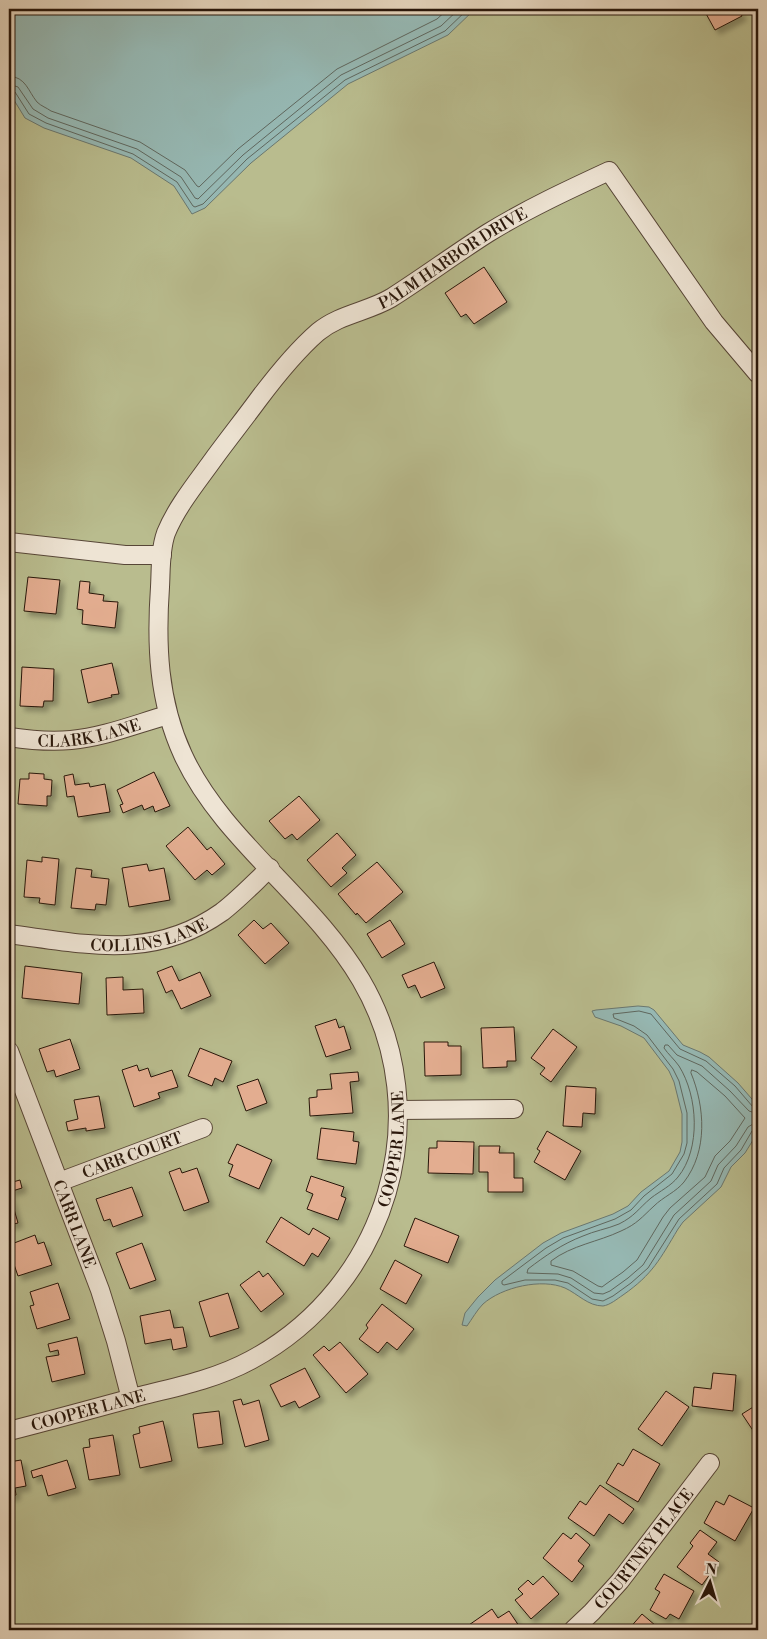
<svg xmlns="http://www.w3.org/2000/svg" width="767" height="1639" viewBox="0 0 767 1639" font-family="'Libre Bodoni',serif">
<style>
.green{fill:#b9bc8e;stroke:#70694c}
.water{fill:#96b8b3;stroke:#6a776f}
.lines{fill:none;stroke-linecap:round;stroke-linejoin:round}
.shore{stroke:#5f675e;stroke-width:1}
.building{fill:#e3ad90;stroke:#28160a;filter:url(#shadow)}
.minor-casing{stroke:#574637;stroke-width:20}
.minor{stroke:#eee4d4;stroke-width:18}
.labels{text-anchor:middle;stroke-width:4;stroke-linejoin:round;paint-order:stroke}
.street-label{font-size:16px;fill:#28160a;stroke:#eee4d4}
</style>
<defs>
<filter id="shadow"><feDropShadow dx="4.5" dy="4.5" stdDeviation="2.5" flood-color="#0004"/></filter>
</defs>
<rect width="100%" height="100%" fill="#e5d5bd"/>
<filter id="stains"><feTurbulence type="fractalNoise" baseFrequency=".004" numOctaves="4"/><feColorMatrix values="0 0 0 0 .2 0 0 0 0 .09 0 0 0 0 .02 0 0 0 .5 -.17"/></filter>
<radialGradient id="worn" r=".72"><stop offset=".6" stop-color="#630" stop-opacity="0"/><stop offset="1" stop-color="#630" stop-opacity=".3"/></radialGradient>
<!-- green -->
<rect class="green" x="9" y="9" width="749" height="1621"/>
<!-- water -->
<g class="water">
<path d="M9,9H475L448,35L348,84L251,163L205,208L192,214L174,186L131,158L44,128L25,118L9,92Z"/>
<path d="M638,1006L649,1007L654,1010L683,1045L700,1052L709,1057L738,1083L758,1106V1132L745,1153L731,1167L721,1187L683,1222L678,1229C660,1259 653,1274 623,1295C617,1299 610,1305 603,1306C588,1306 578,1294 565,1288C542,1278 502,1287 483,1304C477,1310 472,1319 467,1326L462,1325L465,1313L478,1297L495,1280L543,1243L561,1233L613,1214L628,1206L641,1192L669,1171L680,1152L682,1142V1114L674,1082L669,1071L644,1038L621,1026L595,1017L592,1011L596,1010Z"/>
</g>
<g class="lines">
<!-- shore -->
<g class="shore">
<path d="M9,76C26,77 28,91 37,102C41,106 47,108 51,111L140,142L185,170L197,186L199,187L238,149L337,69L437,19L448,9"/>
<path d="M9,84L18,87L33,109L48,118L137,149L181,177L195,198L198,199L243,155L341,75L441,26L459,9"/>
<path d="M9,90L15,92L29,114L46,123L133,154L177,182L193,206L195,207L203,204L247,159L345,80L445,31L468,9"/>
<path d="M692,1070L697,1072L725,1096L745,1118L730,1141L715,1156L705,1177L670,1208L663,1217L637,1260L623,1272L606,1284L602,1287L598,1286L573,1271L551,1265V1261C572,1245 598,1242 621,1231C637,1224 642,1217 654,1206C663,1197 676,1192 684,1182C708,1151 705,1107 691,1073Z"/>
<path d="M758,1108L753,1107L735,1086L706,1061L680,1049L651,1014L639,1011L613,1014L614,1018L634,1026L647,1035L673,1069L679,1081L687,1113V1143L684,1154L672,1174L644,1196L631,1210L615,1219L563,1238L546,1248L502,1281V1284L504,1285L525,1280H555L568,1283L592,1299L603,1301L613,1296L631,1283L648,1268L679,1219L717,1184L724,1168L741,1150L752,1131L758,1129"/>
<path d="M758,1114L749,1111L730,1091L702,1066L677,1055L668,1045H665L664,1048C668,1054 674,1059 679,1066C698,1096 701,1149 678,1177C671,1186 660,1191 651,1198C638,1209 635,1216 619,1224C607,1229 594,1231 583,1236C562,1244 545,1256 528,1269L527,1273L558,1274L571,1278L594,1293L603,1294L610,1291L628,1278L643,1265L674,1215L711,1181L718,1165L736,1146L748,1127L753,1124L758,1123"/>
</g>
</g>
<!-- building -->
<g class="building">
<path d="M705,9H739L742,16L715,30L704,10Z"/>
<path d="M484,267L507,302L474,324L466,314L461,317L445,293Z"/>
<path d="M28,577L60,580L56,614L24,611Z"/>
<path d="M80,581L90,582L89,593L104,595L103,601L118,602L115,628L82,624L83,610L77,609Z"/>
<path d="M112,663L119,694L111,695L112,697L88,703L81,670Z"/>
<path d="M22,667L54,669L53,701H44L43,707L20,706Z"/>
<path d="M154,772L170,806L155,812L153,806L144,810L142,805L123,813L120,805L123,804L117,790Z"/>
<path d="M29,773L44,774V779L52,780L51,796H47V806L18,804L20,779H29Z"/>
<path d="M73,774L75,785L89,783L90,787L105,784L110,812L78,817L74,796L67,797L64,776Z"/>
<path d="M299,796L320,820L297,840L292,834L285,839L269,821Z"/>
<path d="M188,827L207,850L211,847L225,864L212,875L207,870L195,880L166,846Z"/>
<path d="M337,833L356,855L342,868L347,873L331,887L307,860Z"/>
<path d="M42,857L59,859L55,905L39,903L40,898L24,897L27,860L42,862Z"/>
<path d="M377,862L403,892L366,923L357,913L356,915L338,894Z"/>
<path d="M147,864L149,871L164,868L170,900L129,907L122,868Z"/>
<path d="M76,868L92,870L91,877L109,879L106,905L96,904L95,910L71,908Z"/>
<path d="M254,920L263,929L271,923L289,943L265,964L238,935Z"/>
<path d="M390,920L405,944L382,958L367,934Z"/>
<path d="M434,962L445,988L421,998L415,985L408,988L402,975Z"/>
<path d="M25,966L82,973L79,1004L22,998Z"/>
<path d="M172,966L179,981L200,972L211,996L181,1009L172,990L166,993L157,972Z"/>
<path d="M123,977V990L143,989L144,1013L107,1015L106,978Z"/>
<path d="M336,1019L339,1028L344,1026L351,1049L326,1057L315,1026Z"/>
<path d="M514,1027L516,1061H507V1067L483,1068L481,1028Z"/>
<path d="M553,1029L577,1047L551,1082L540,1074L545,1068L531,1058Z"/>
<path d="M70,1039L80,1069L56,1077L54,1070L47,1072L39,1049Z"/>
<path d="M424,1042H448V1046H461V1075L425,1076Z"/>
<path d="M200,1048L232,1061L223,1082L215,1078L212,1086L188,1076Z"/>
<path d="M137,1065L139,1071L148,1068L151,1077L172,1070L178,1087L158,1093L160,1098L134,1107L122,1070Z"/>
<path d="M358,1072L359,1081L350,1082L353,1113L310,1116L309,1098L317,1097V1090L332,1089L330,1074Z"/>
<path d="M258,1079L267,1103L246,1111L237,1086Z"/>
<path d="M566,1086L596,1088L595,1114L583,1113L582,1127L563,1126Z"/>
<path d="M99,1096L105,1128L86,1131V1128L68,1131L66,1122L78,1119L74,1100Z"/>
<path d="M321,1128L354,1132L353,1141L359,1142L356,1164L317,1159Z"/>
<path d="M547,1131L581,1151L565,1180L534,1162L540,1151L537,1149Z"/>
<path d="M437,1141L474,1142L473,1174L428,1173L429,1148H437Z"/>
<path d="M237,1144L272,1160L259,1189L229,1176L233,1165L228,1163Z"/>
<path d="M479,1146H500L499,1153H514V1178H523V1192H488V1172H479Z"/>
<path d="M180,1168L182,1173L197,1168L209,1202L184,1211L169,1172Z"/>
<path d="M311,1176L344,1187L341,1196L346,1198L338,1220L307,1209L313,1194L306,1191Z"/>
<path d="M20,1180L22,1188L9,1192L18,1223L9,1225V1183Z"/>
<path d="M132,1187L143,1216L113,1227L110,1219L104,1221L96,1199Z"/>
<path d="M281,1217L309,1235L313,1228L330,1238L318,1257L312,1253L304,1266L266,1242Z"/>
<path d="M415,1218L459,1236L448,1263L404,1246Z"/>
<path d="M35,1235L38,1244L44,1242L52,1265L18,1276L9,1250V1245Z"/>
<path d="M142,1243L156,1280L130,1289L116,1253Z"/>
<path d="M395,1260L422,1275L406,1304L380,1289Z"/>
<path d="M259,1271L263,1277L268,1273L284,1294L261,1312L240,1285Z"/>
<path d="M58,1283L70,1319L37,1329L30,1306L34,1305L30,1292Z"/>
<path d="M228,1293L239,1328L210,1337L199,1302Z"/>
<path d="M382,1304L414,1329L397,1350L387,1342L378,1353L359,1339L368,1328L366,1325Z"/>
<path d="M170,1310L174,1328L183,1327L187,1347L173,1350L171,1339L145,1344L140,1316Z"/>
<path d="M77,1337L85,1374L52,1382L46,1357L59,1355L58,1350L50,1352L48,1344Z"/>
<path d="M340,1342L368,1374L346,1393L313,1355L324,1346L329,1351Z"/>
<path d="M305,1368L320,1397L299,1408L295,1401L281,1407L270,1385Z"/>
<path d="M713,1373L736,1375L733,1411L692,1406L694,1387L711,1389Z"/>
<path d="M666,1391L689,1407L662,1446L638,1429Z"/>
<path d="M241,1399L243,1405L259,1400L269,1440L245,1447L233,1401Z"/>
<path d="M758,1404V1438L742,1414Z"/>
<path d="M219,1411L223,1444L198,1448L193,1414Z"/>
<path d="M163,1421L172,1461L140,1468L133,1435L140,1433L139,1427Z"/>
<path d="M113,1435L120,1475L89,1480L83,1448L90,1447L89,1439Z"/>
<path d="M633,1449L660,1464L638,1502L606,1483L618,1463L623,1466Z"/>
<path d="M21,1460L26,1486L15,1488L16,1495L9,1497V1462Z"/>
<path d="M67,1460L76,1488L48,1496L42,1475L33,1478L31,1471Z"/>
<path d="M600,1485L634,1509L623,1524L609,1514L594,1536L568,1518L580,1501L586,1505Z"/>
<path d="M729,1495L754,1508L735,1541L704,1523L716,1501L724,1505Z"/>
<path d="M700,1530L717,1542L708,1554L719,1562L702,1585L677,1567L693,1546L690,1543Z"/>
<path d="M563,1533L571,1539L576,1533L590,1545L578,1561L584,1566L572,1582L543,1558Z"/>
<path d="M664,1574L694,1591L679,1619L670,1614L666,1619L650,1610L660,1592L655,1589Z"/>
<path d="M543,1576L559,1594L531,1619L515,1600L523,1594L518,1589L528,1580L533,1585Z"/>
<path d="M492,1609L498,1618L509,1611L519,1626L513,1630H469L466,1627Z"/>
<path d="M642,1614L656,1626L652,1630H628Z"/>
<path d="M451,1625L453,1630H440Z"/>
</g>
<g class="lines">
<!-- minor casing -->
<g class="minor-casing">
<g id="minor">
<path d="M9,542L125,555H162"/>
<path id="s1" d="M9,737C29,740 50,742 71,740C104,737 136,724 168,715"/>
<path id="s2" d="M9,934C86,944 153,961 222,912C239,899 254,883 270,868"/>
<path id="s3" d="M9,1051L100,1290L116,1341L131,1399"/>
<path d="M398,1110L514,1109"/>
<path id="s4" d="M59,1182L203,1128"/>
<path id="s5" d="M9,1431C52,1420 96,1408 140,1396C177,1387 216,1379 251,1360C387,1287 440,1115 361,980C313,898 222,840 183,755C158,701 156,644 160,587C161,569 160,550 166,533C177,506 198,481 215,457C229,438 244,419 258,400C276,376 295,352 318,332C340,314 367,312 391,298C424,277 455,254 488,233C527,209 568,190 609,171L714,322L758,374"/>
<path id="s6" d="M573,1630L592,1612L620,1581L710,1463"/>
</g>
</g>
<!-- minor -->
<use href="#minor" class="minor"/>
</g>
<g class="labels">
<!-- street labels -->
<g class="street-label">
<text dy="6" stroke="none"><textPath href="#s5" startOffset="1615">PALM HARBOR DRIVE</textPath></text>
<text dy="6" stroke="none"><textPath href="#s1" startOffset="81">CLARK LANE</textPath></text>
<text dy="6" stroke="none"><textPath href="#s2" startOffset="142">COLLINS LANE</textPath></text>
<text dy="6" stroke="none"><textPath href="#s5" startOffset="518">COOPER LANE</textPath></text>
<text dy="6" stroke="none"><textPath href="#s4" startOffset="78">CARR COURT</textPath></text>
<text dy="6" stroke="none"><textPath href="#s3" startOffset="185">CARR LANE</textPath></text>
<text dy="6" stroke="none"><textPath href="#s5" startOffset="82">COOPER LANE</textPath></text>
<text dy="6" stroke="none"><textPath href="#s6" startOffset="108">COURTNEY PLACE</textPath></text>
</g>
</g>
<!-- margin -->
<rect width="767" height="1639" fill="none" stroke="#e5d5bd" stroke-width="30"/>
<rect x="10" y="10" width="747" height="1619" fill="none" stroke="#28160a" stroke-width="2.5"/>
<rect x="15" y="15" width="737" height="1609" fill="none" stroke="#28160a"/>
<!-- north arrow -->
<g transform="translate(710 1582) rotate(5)" stroke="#eee4d4" stroke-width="4" paint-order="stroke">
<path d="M0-4L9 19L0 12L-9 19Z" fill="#28160a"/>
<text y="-8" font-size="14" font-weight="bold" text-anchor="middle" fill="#28160a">N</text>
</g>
<rect width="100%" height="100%" filter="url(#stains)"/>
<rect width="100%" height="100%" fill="url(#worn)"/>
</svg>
